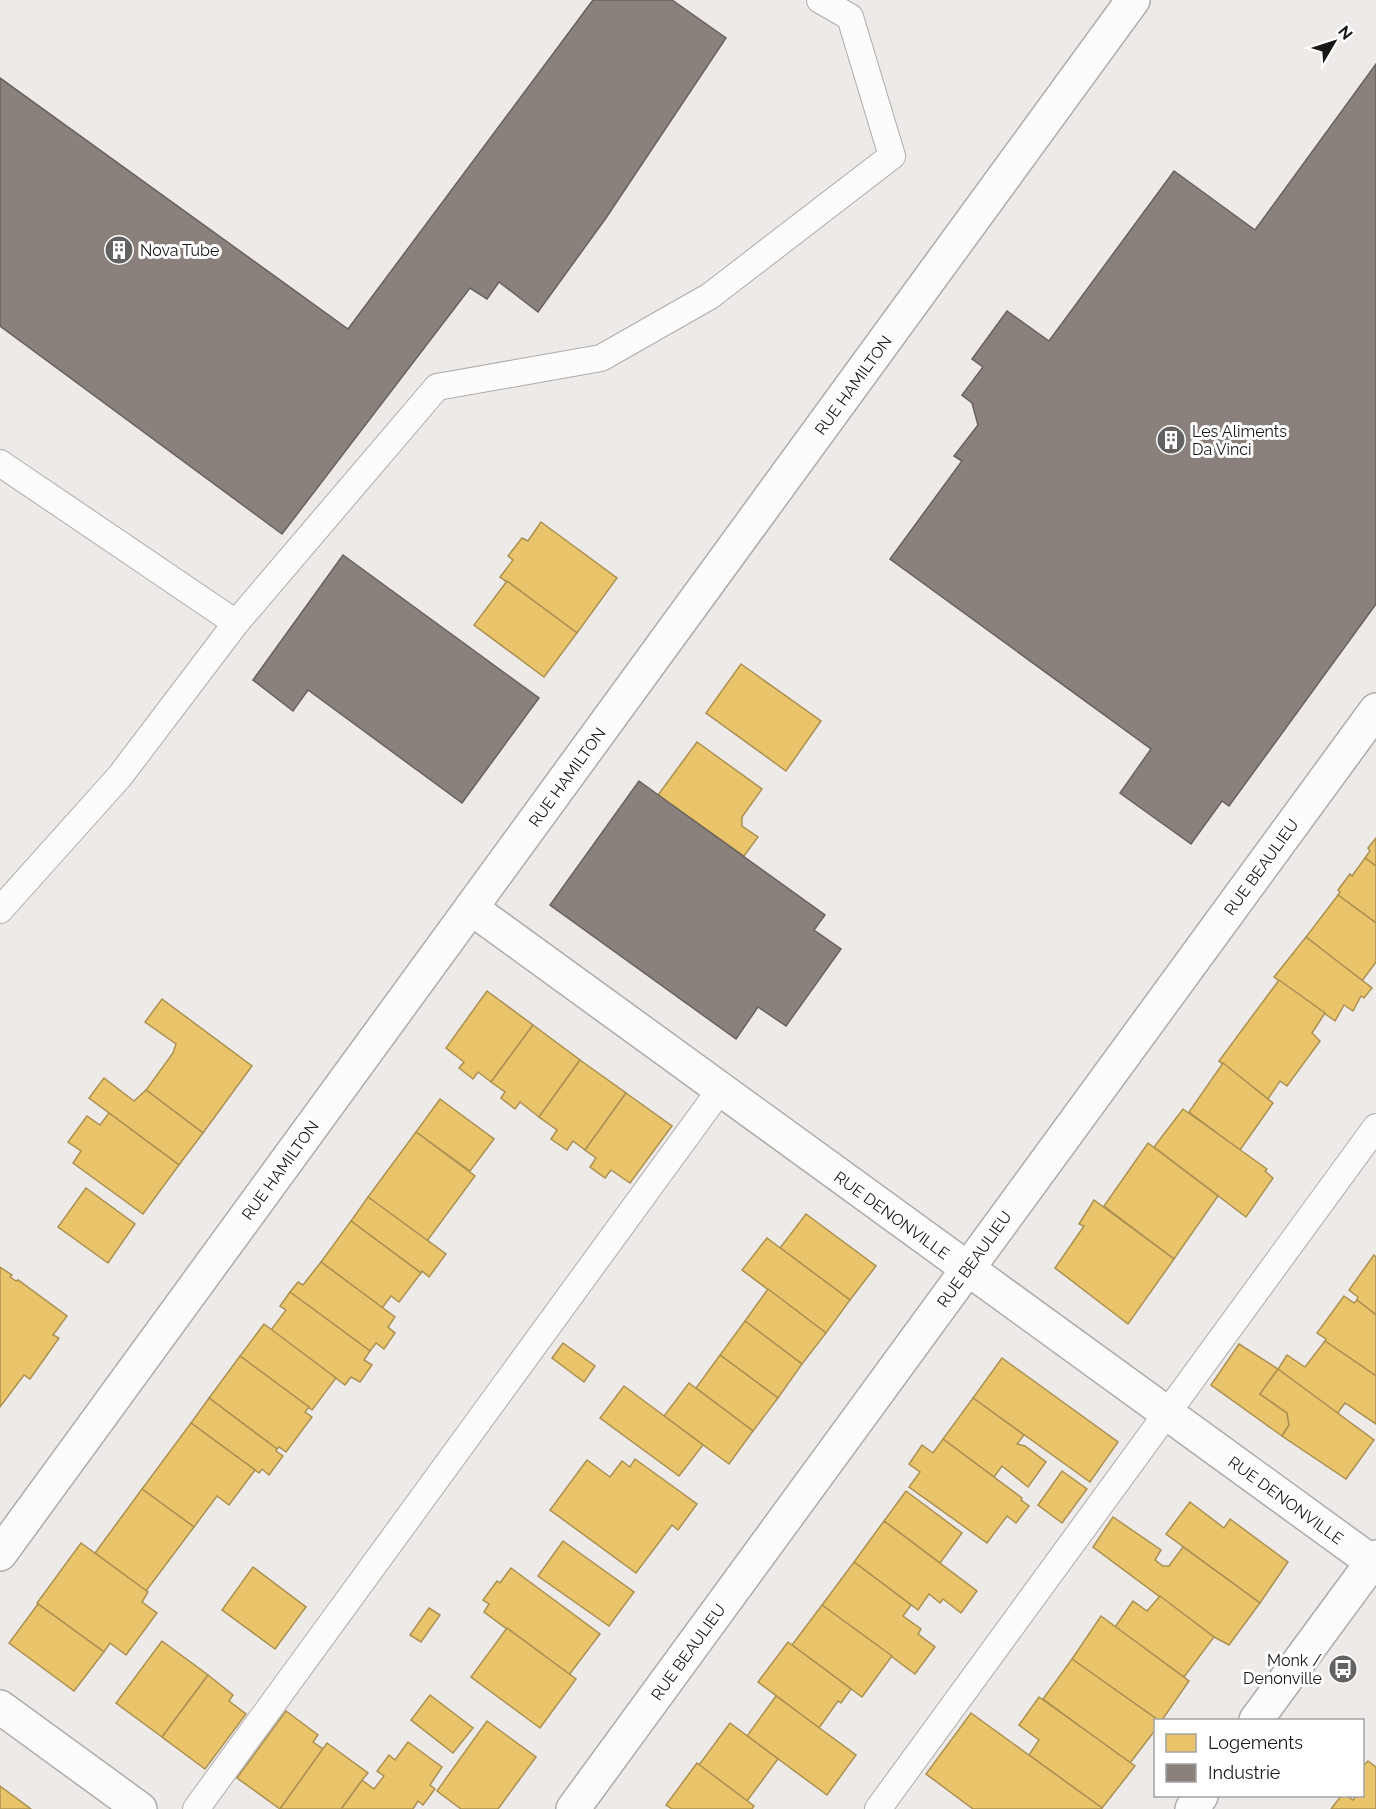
<svg xmlns="http://www.w3.org/2000/svg" width="1376" height="1809" viewBox="0 0 1376 1809" font-family="Raleway,sans-serif">
<style>
.homes{fill:#e9c46a;stroke:#ab9051;stroke-width:1.5}
.industry{fill:#8a817c;stroke:#68625e;stroke-width:1.5}
.lines{fill:none;stroke-linecap:round;stroke-linejoin:round}
.lane-casing{stroke:#aeacaa;stroke-width:28}
.street-casing{stroke:#aeacaa;stroke-width:36}
.secondary-casing{stroke:#aeacaa;stroke-width:36}
.lane{stroke:#fcfcfc;stroke-width:26}
.street{stroke:#fcfcfc;stroke-width:33}
.secondary{stroke:#fcfcfc;stroke-width:33}
.labels{text-anchor:middle;stroke-width:6;stroke-linejoin:round;paint-order:stroke}
.poi-label{font-size:16px;fill:#1a1817;stroke:#fff;text-anchor:start}
.street-label{font-size:16px;fill:#1a1817;stroke:#fff}
</style>
<rect width="100%" height="100%" fill="#edeae8"/>
<!-- homes -->
<g class="homes">
<path d="M541,522L617,578L577,633L500,577L513,560L508,556L522,538L528,541Z"/>
<path d="M507,581L577,633L544,677L474,625Z"/>
<path d="M741,664L821,721L786,771L706,713Z"/>
<path d="M697,742L762,789L742,817V826L758,837L744,856L658,795Z"/>
<path d="M1376,838V866L1365,858L1370,851L1368,848Z"/>
<path d="M1365,858L1376,866V923L1338,895L1340,892L1338,890L1350,874L1352,876Z"/>
<path d="M1338,895L1376,923V962L1362,981L1306,937Z"/>
<path d="M1306,937L1372,988L1364,998L1361,996L1353,1011L1344,1005L1335,1021L1274,977Z"/>
<path d="M1279,980L1325,1013L1312,1033L1320,1041L1287,1086L1280,1081L1268,1099L1219,1061Z"/>
<path d="M487,991L533,1025L491,1082L478,1072L473,1079L459,1068L464,1062L446,1048Z"/>
<path d="M162,999L252,1066L203,1133L146,1090L173,1053L176,1044L145,1022Z"/>
<path d="M533,1025L580,1060L539,1117L520,1102L515,1109L501,1098L505,1092L491,1082Z"/>
<path d="M580,1060L626,1093L585,1150L573,1141L567,1150L551,1139L557,1130L539,1117Z"/>
<path d="M1223,1063L1273,1103L1240,1150L1189,1112Z"/>
<path d="M104,1078L134,1101L146,1090L203,1133L179,1165L89,1098Z"/>
<path d="M626,1093L672,1126L630,1183L611,1170L605,1178L590,1167L596,1158L585,1150Z"/>
<path d="M440,1099L494,1139L470,1171L416,1132Z"/>
<path d="M1183,1109L1267,1169L1265,1171L1273,1178L1246,1217L1154,1147Z"/>
<path d="M109,1113L179,1165L143,1214L73,1163L81,1151L68,1142L87,1116L100,1125Z"/>
<path d="M416,1132L475,1176L427,1241L368,1197Z"/>
<path d="M1148,1143L1218,1196L1174,1259L1104,1206Z"/>
<path d="M86,1188L135,1224L108,1263L58,1227Z"/>
<path d="M368,1197L446,1254L429,1277L422,1271L421,1273L351,1221Z"/>
<path d="M1094,1200L1174,1259L1128,1324L1055,1268L1084,1226L1079,1224Z"/>
<path d="M806,1214L876,1266L850,1300L780,1248Z"/>
<path d="M351,1221L421,1273L399,1302L391,1296L382,1308L321,1262Z"/>
<path d="M767,1238L850,1300L826,1333L742,1270Z"/>
<path d="M1374,1255L1376,1257V1315L1357,1300L1358,1297L1349,1290Z"/>
<path d="M321,1262L395,1317L388,1327L395,1333L384,1349L376,1343L370,1351L290,1292L298,1282L303,1285Z"/>
<path d="M0,1267L12,1275L10,1277L16,1281L18,1280L67,1316L53,1335L59,1338L30,1379L24,1375L0,1407Z"/>
<path d="M768,1289L826,1333L802,1364L745,1321Z"/>
<path d="M290,1292L370,1351L364,1360L372,1365L360,1382L351,1377L345,1385L271,1330L286,1310L280,1306Z"/>
<path d="M1344,1296L1354,1303L1357,1300L1376,1315V1376L1325,1341L1326,1339L1317,1333Z"/>
<path d="M745,1321L802,1364L778,1398L720,1355Z"/>
<path d="M264,1324L336,1378L312,1410L240,1356Z"/>
<path d="M1325,1341L1376,1376V1424L1345,1403L1337,1414L1278,1369L1287,1355L1305,1367Z"/>
<path d="M563,1343L595,1366L584,1382L552,1358Z"/>
<path d="M1239,1344L1278,1369L1260,1394L1287,1413L1289,1425L1282,1436L1211,1385Z"/>
<path d="M720,1355L778,1398L753,1431L696,1388Z"/>
<path d="M240,1356L309,1407L305,1412L312,1417L286,1452L279,1447L277,1449L209,1398Z"/>
<path d="M1002,1358L1118,1442L1090,1482L973,1398Z"/>
<path d="M1278,1369L1374,1440L1346,1479L1282,1436L1289,1425L1287,1413L1260,1394Z"/>
<path d="M689,1383L753,1431L729,1464L664,1416Z"/>
<path d="M624,1386L703,1445L679,1476L600,1418Z"/>
<path d="M209,1398L277,1449L276,1451L283,1456L269,1475L262,1469L259,1473L191,1423Z"/>
<path d="M973,1398L1024,1435L1017,1444L1025,1446L1046,1462L1028,1487L1002,1466L994,1477L943,1439Z"/>
<path d="M191,1423L255,1470L229,1505L217,1496L194,1527L142,1489Z"/>
<path d="M943,1439L1022,1498L1021,1500L1029,1506L1016,1523L1007,1516L987,1543L909,1487L920,1472L909,1464L922,1445L933,1453Z"/>
<path d="M635,1459L697,1504L678,1530L672,1525L636,1573L550,1510L587,1460L610,1477L622,1461L630,1467Z"/>
<path d="M1062,1471L1087,1489L1062,1523L1038,1505Z"/>
<path d="M142,1489L194,1527L146,1591L95,1553Z"/>
<path d="M906,1491L962,1533L940,1563L884,1521Z"/>
<path d="M1190,1502L1224,1528L1230,1519L1288,1562L1260,1603L1166,1534Z"/>
<path d="M1113,1517L1161,1550L1155,1560L1163,1566H1169L1183,1547L1260,1603L1229,1645L1214,1637L1093,1547Z"/>
<path d="M884,1521L977,1591L961,1613L943,1599L940,1603L929,1594L918,1610L854,1562Z"/>
<path d="M563,1541L634,1592L609,1626L538,1576Z"/>
<path d="M81,1543L148,1592L142,1602L157,1613L126,1655L110,1643L104,1652L37,1603Z"/>
<path d="M854,1562L911,1605L903,1616L921,1629L918,1634L935,1647L915,1674L822,1605Z"/>
<path d="M253,1567L306,1607L275,1649L222,1610Z"/>
<path d="M511,1568L600,1634L569,1675L484,1612L489,1604L483,1600L497,1581L500,1583Z"/>
<path d="M1160,1596L1214,1637L1184,1677L1115,1627L1133,1601L1147,1611Z"/>
<path d="M38,1604L104,1652L74,1691L9,1643Z"/>
<path d="M822,1605L892,1656L862,1697L792,1645Z"/>
<path d="M429,1608L440,1615L421,1642L410,1635Z"/>
<path d="M1101,1616L1189,1681L1162,1720H1158L1072,1659Z"/>
<path d="M507,1628L576,1679L540,1728L471,1677Z"/>
<path d="M162,1641L208,1675L162,1737L116,1703Z"/>
<path d="M788,1642L851,1689L841,1703L838,1701L819,1728L758,1682Z"/>
<path d="M1072,1659L1158,1720H1156V1729L1130,1763L1043,1699Z"/>
<path d="M208,1675L233,1695L229,1701L246,1714L205,1769L162,1737Z"/>
<path d="M430,1695L473,1728L453,1753L411,1720Z"/>
<path d="M776,1696L856,1755L827,1795L747,1736Z"/>
<path d="M1039,1697L1135,1766L1102,1808L1029,1755L1039,1740L1019,1725Z"/>
<path d="M286,1711L318,1735L313,1742L323,1749L280,1809L237,1778Z"/>
<path d="M971,1713L1102,1808L1101,1809H973L926,1774Z"/>
<path d="M487,1721L536,1757L498,1809H461L437,1791Z"/>
<path d="M730,1723L778,1759L747,1801L699,1765Z"/>
<path d="M408,1742L442,1767L430,1785L435,1789L423,1805L418,1801L413,1809H341L362,1780L374,1789L384,1776L377,1771L389,1755L395,1760Z"/>
<path d="M327,1743L368,1773L362,1780L341,1809H280Z"/>
<path d="M1368,1761L1376,1767V1809H1331L1341,1796H1347L1353,1800L1356,1796H1362V1767Z"/>
<path d="M697,1763L754,1806L752,1809H672L666,1805Z"/>
<path d="M0,1786L31,1809H0Z"/>
</g>
<!-- industry -->
<g class="industry">
<path d="M593,0H672L726,38L606,218L538,312L499,282L487,299L470,288L282,534L0,326V78L348,329Z"/>
<path d="M1376,64V604L1229,806L1222,801L1191,844L1120,793L1151,749L890,559L962,461L954,456L978,425L972,403L962,395L983,367L972,359L1007,311L1049,341L1174,171L1255,230Z"/>
<path d="M343,555L539,698L462,803L308,690L293,711L253,680Z"/>
<path d="M639,781L825,915L814,930L841,949L786,1026L758,1007L736,1039L550,905Z"/>
</g>
<g class="lines">
<!-- lane casing -->
<g class="lane-casing">
<g id="lane">
<path d="M0,463L236,623"/>
<path d="M0,910L120,776L236,623L437,387L601,358L710,296L892,156L850,17L820,0"/>
<path d="M196,1809L720,1090"/>
<path d="M878,1809L1376,1127"/>
</g>
</g>
<!-- street casing -->
<g class="street-casing">
<g id="street">
<path d="M471,908L1372,1562"/>
<path d="M0,1554L1133,0"/>
<path d="M0,1707L140,1809"/>
<path d="M573,1809L1376,710"/>
</g>
</g>
<!-- secondary casing -->
<g class="secondary-casing">
<g id="secondary">
<path d="M1256,1720L1376,1557"/>
<path d="M1192,1809L1201,1796"/>
</g>
</g>
<!-- lane -->
<use href="#lane" class="lane"/>
<!-- street -->
<use href="#street" class="street"/>
<!-- secondary -->
<use href="#secondary" class="secondary"/>
</g>
<!-- icons -->
<defs>
<g id="building-disc" transform="scale(1.5)"><circle r="9.5" fill="#646260" stroke="#fff"/><path d="M-4-6H4V6H1V3H-1V6H-4ZM-2.5-4.3h1.7v1.8h-1.7ZM.8-4.3h1.7v1.8H.8ZM-2.5-1h1.7V.8h-1.7ZM.8-1h1.7V.8H.8Z" fill="#fff"/></g>
<g id="bus-disc" transform="scale(1.5)"><circle r="9.5" fill="#646260" stroke="#fff"/><path d="M-5-6H5V4H4V6H2V4H-2V6H-4V4H-5ZM-3.5-4V0h7V-4ZM-3.5 1.2v1.5H-2V1.2ZM2 1.2v1.5H3.5V1.2Z" fill="#fff"/></g>
</defs>
<g fill-rule="evenodd">
<use href="#building-disc" x="119" y="250"/>
<use href="#building-disc" x="1171" y="440"/>
<use href="#bus-disc" x="1343" y="1669"/>
</g>
<g class="labels">
<!-- poi labels -->
<g class="poi-label">
<text x="140" y="256">Nova Tube</text>
<text x="1192" y="437">Les Aliments<tspan x="1192" dy="18">Da Vinci</tspan></text>
<text x="1322" y="1666" text-anchor="end">Monk /<tspan x="1322" dy="18">Denonville</tspan></text>
</g>
<!-- street labels -->
<g class="street-label">
<text transform="translate(853 385) rotate(-54)" y="6">RUE HAMILTON</text>
<text transform="translate(567 777) rotate(-54)" y="6">RUE HAMILTON</text>
<text transform="translate(1261 867) rotate(-54)" y="6">RUE BEAULIEU</text>
<text transform="translate(280 1170) rotate(-54)" y="6">RUE HAMILTON</text>
<text transform="translate(892 1215) rotate(36)" y="6">RUE DENONVILLE</text>
<text transform="translate(974 1259) rotate(-54)" y="6">RUE BEAULIEU</text>
<text transform="translate(1286 1500) rotate(36)" y="6">RUE DENONVILLE</text>
<text transform="translate(688 1652) rotate(-54)" y="6">RUE BEAULIEU</text>
</g>
</g>
<!-- legend -->
<rect x="1154" y="1719" width="210" height="78" fill="#ffffff" stroke="#a3a3a2" stroke-width="1.5"/>
<rect x="1166" y="1734" width="30" height="18" fill="#e9c46a" stroke="#a3a3a2" stroke-width="1.5"/>
<text x="1208" y="1749" font-size="18" fill="#1a1817">Logements</text>
<rect x="1166" y="1764" width="30" height="18" fill="#8a817c" stroke="#a3a3a2" stroke-width="1.5"/>
<text x="1208" y="1779" font-size="18" fill="#1a1817">Industrie</text>
<!-- north arrow -->
<g transform="translate(1334 42) rotate(51)" stroke="#ffffff" stroke-width="4.5" paint-order="stroke">
<path d="M0-4.5L10 22L0 15L-10 22Z" fill="#1a1817"/>
<text y="-9" font-size="16" font-weight="bold" text-anchor="middle" fill="#1a1817">N</text>
</g>
</svg>
